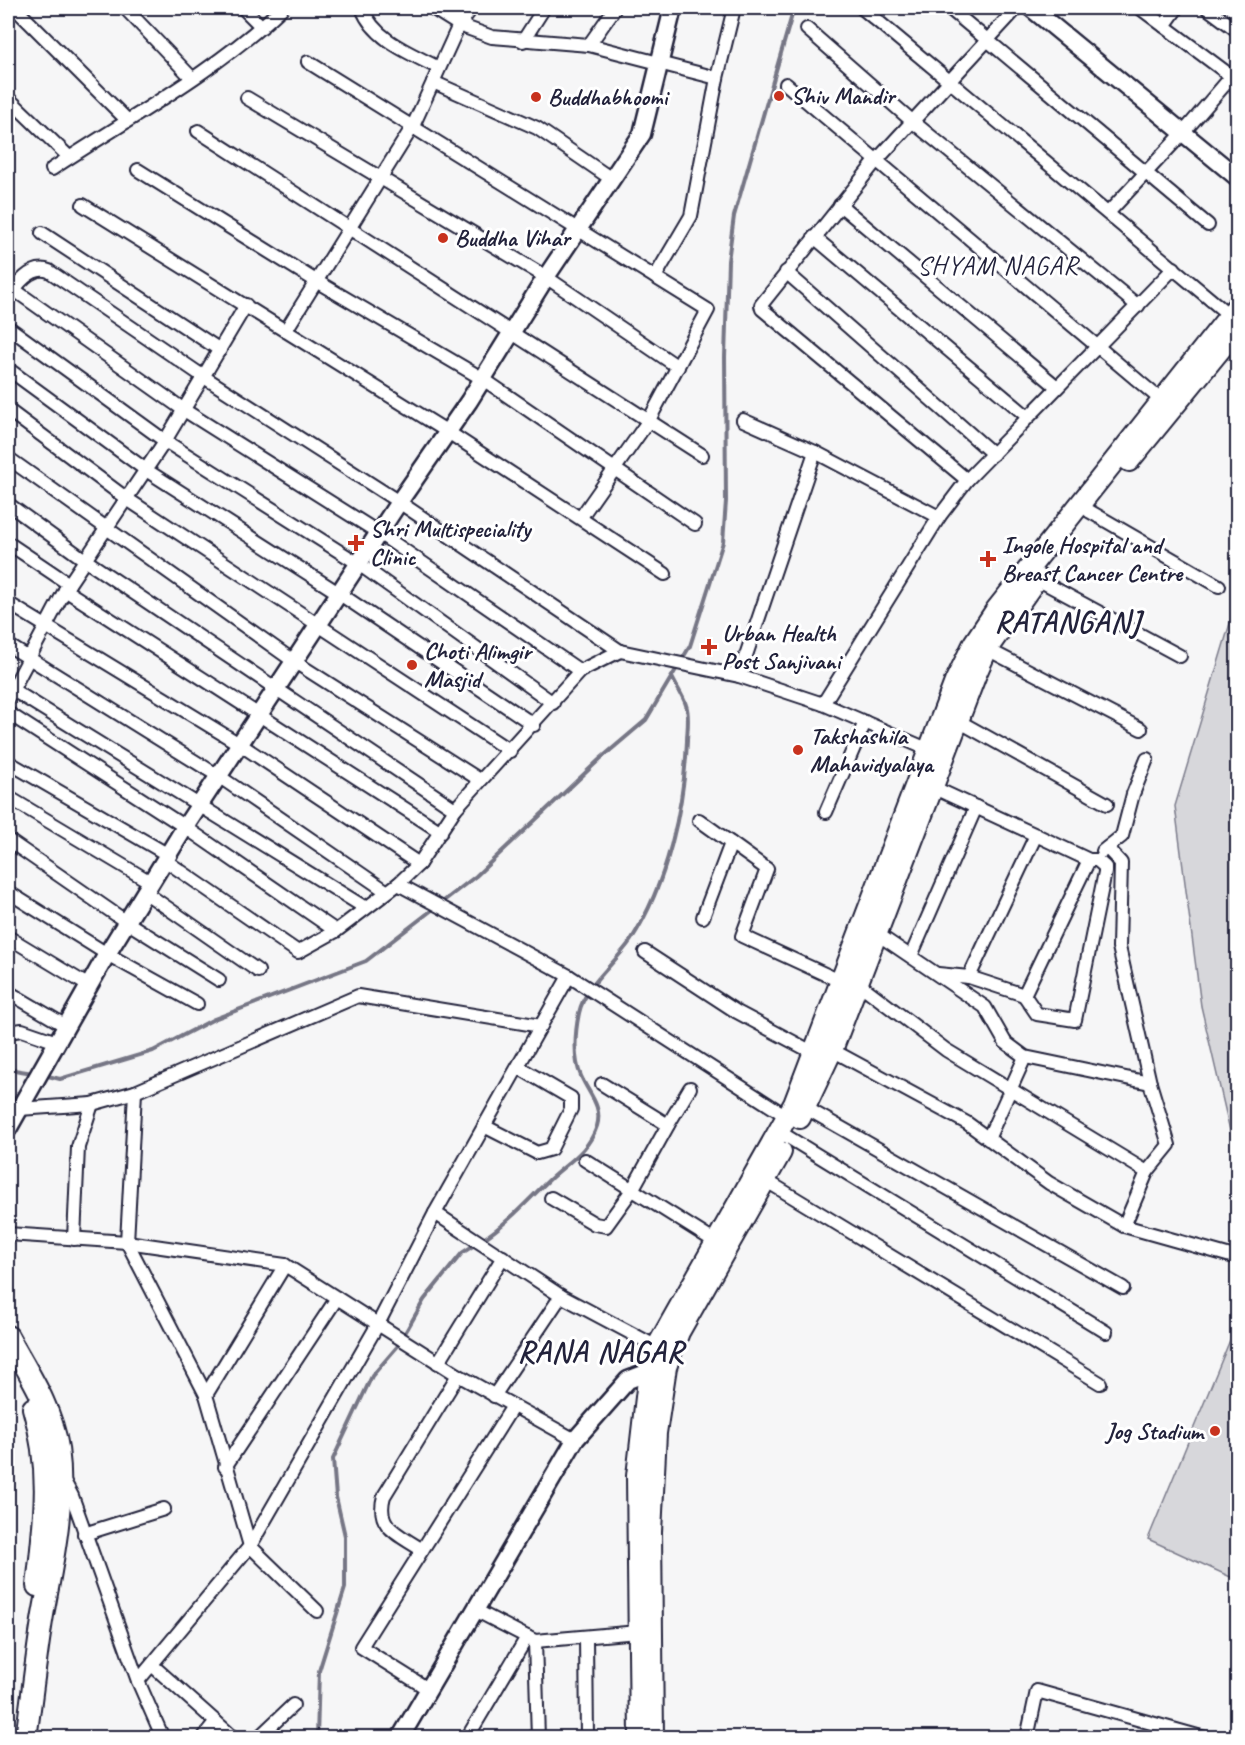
<svg xmlns="http://www.w3.org/2000/svg" width="1245" height="1745" viewBox="0 0 1245 1745" font-family="Caveat,sans-serif">
<style>
.green{fill:#d7d7db;stroke:#7c7c8b;stroke-width:1.5}
.lines{fill:none;stroke-linecap:round;stroke-linejoin:round}
.stream{stroke:#767685;stroke-width:4}
.street-casing{stroke:#22223b;stroke-width:16}
.secondary-casing{stroke:#22223b;stroke-width:21}
.primary-casing{stroke:#22223b;stroke-width:24}
.street{stroke:#fff;stroke-width:12}
.secondary{stroke:#fff;stroke-width:16}
.primary{stroke:#fff;stroke-width:20}
.poi-dot{fill:#c8321e;stroke:#fff;stroke-width:2}
.labels{text-anchor:middle;stroke-width:6;stroke-linejoin:round;paint-order:stroke}
.poi-label{font-size:24px;font-weight:bold;fill:#22223b;stroke:#fff;text-anchor:start}
.neighbourhood-label{font-size:26px;letter-spacing:1.5px;fill:#22223b;stroke:#fff}
.district-label{font-size:30px;font-weight:bold;letter-spacing:1.5px;fill:#22223b;stroke:#fff}
</style>
<rect width="100%" height="100%" fill="#f6f6f7"/>
<filter id="ink" filterUnits="userSpaceOnUse"><feTurbulence type="fractalNoise" baseFrequency=".0167" numOctaves="2"/><feDisplacementMap in="SourceGraphic" scale="12" xChannelSelector="R" yChannelSelector="G"/><feConvolveMatrix kernelMatrix="1 2 1 2 8 2 1 2 1" color-interpolation-filters="sRGB"/></filter>
<g filter="url(#ink)">
<!-- green -->
<g class="green">
<path d="M1237,600V1153L1234,1148L1201,1006L1175,806Z"/>
<path d="M1237,1323L1238,1580H1237L1148,1539Z"/>
</g>
<g class="lines">
<!-- stream -->
<g class="stream">
<path d="M8,1069L33,1073"/>
<path d="M44,1075L60,1079L153,1051L214,1019L366,961L476,876L600,759L646,720L690,646L723,542L726,501L725,357L728,261L734,216L794,8"/>
<path d="M482,1240C508,1223 527,1201 549,1180C567,1163 589,1151 597,1126C603,1106 588,1093 581,1076C573,1058 575,1032 579,1013C585,985 615,964 631,940C667,884 684,808 687,741C687,730 690,716 686,705C683,696 676,686 672,677"/>
<path d="M317,1738L319,1671L345,1588V1536L336,1497L333,1459L372,1376L397,1347L424,1300L462,1253L476,1244"/>
</g>
<!-- street casing -->
<g class="street-casing">
<g id="street">
<path d="M15,8L127,120"/>
<path d="M125,8L192,78"/>
<path d="M243,8L262,27"/>
<path d="M362,8C374,40 410,53 439,68"/>
<path d="M432,8L459,25L492,37L589,45L717,78"/>
<path d="M862,8L1229,315"/>
<path d="M949,8L1208,225"/>
<path d="M1140,8L1235,79"/>
<path d="M1207,8L1238,31"/>
<path d="M1164,26L1177,8"/>
<path d="M807,29L912,121L1138,306"/>
<path d="M523,41L544,8"/>
<path d="M589,45L615,8"/>
<path d="M308,62L708,310L649,420L581,517"/>
<path d="M433,82L537,128L613,180"/>
<path d="M786,84L1161,400"/>
<path d="M8,98L69,157"/>
<path d="M247,98L546,277L678,367"/>
<path d="M198,131L702,455"/>
<path d="M52,169C129,118 215,72 282,8"/>
<path d="M138,170L316,281L483,379L695,524"/>
<path d="M83,205L448,432L665,574"/>
<path d="M840,205L1057,387"/>
<path d="M1108,213L1183,133L1238,69"/>
<path d="M42,233L220,350"/>
<path d="M814,237L1028,417"/>
<path d="M786,272L993,454"/>
<path d="M655,277L691,216L717,78L734,8"/>
<path d="M13,289L184,410L379,533L580,671"/>
<path d="M8,299C16,285 32,264 49,271L204,377L399,502L620,651L739,676L823,704L934,752"/>
<path d="M8,327L165,441L359,564L553,703"/>
<path d="M286,330L413,126L459,25L472,8"/>
<path d="M8,369L146,470L340,594L534,725"/>
<path d="M8,410L127,499L510,751"/>
<path d="M743,420L815,452L939,517"/>
<path d="M8,458L295,662L480,780"/>
<path d="M967,480L762,309L761,305L876,161L1017,8"/>
<path d="M8,504L85,560L455,809"/>
<path d="M1089,511L1219,586"/>
<path d="M8,543L69,584"/>
<path d="M1037,579L1180,656"/>
<path d="M65,590L441,832"/>
<path d="M8,603L241,745L419,864"/>
<path d="M8,645L220,777L386,891"/>
<path d="M987,649L1141,729"/>
<path d="M739,676L815,452"/>
<path d="M8,687L364,907"/>
<path d="M8,698L65,590L165,441L246,305"/>
<path d="M823,704L939,517L967,480L1174,268"/>
<path d="M8,713L185,827L336,931"/>
<path d="M953,718L1107,804"/>
<path d="M8,762L170,856"/>
<path d="M928,785L1036,835L969,977"/>
<path d="M8,797L152,883"/>
<path d="M826,812L865,722"/>
<path d="M699,820L767,869L742,936L842,982"/>
<path d="M8,840L128,923L219,980"/>
<path d="M1103,851L1122,836L1133,794L1147,759"/>
<path d="M166,861L298,952L336,931L398,884L419,864L455,809L580,671L620,651"/>
<path d="M398,884L569,976L791,1119"/>
<path d="M8,892L107,954L197,1004"/>
<path d="M146,893L258,971"/>
<path d="M703,917L731,843"/>
<path d="M876,933L985,1007L1005,1042L1025,1057L1150,1083"/>
<path d="M8,937L89,986"/>
<path d="M645,952L737,1012L814,1053"/>
<path d="M911,956L976,807"/>
<path d="M938,974L969,977L1024,995L1089,860"/>
<path d="M858,983L946,1050L1147,1172L1169,1145L1150,1083L1119,947L1121,863L1107,848"/>
<path d="M8,992L66,1026"/>
<path d="M1024,995L1037,1014L1075,1020L1105,872V867L1097,860H1089L1036,835"/>
<path d="M8,1032L22,1030L57,1042"/>
<path d="M832,1050L967,1123L1049,1183L1124,1226L1238,1258"/>
<path d="M135,1092L127,1242L206,1395L250,1546L317,1611"/>
<path d="M806,1108L1123,1288"/>
<path d="M19,1109L92,1104L135,1092L358,996L541,1026"/>
<path d="M668,1125L690,1088"/>
<path d="M484,1126L537,1153L551,1149L571,1109V1098L518,1067"/>
<path d="M778,1131L1106,1332"/>
<path d="M988,1139L1025,1057"/>
<path d="M585,1160L714,1241"/>
<path d="M765,1180L1100,1383"/>
<path d="M551,1198L595,1224L606,1226L632,1190L668,1125L602,1084"/>
<path d="M435,1213L561,1296L657,1347"/>
<path d="M1124,1226L1147,1172"/>
<path d="M8,1234L127,1242L285,1265L458,1375L575,1440"/>
<path d="M74,1239L78,1147L92,1104"/>
<path d="M438,1363L503,1257"/>
<path d="M206,1395L285,1265"/>
<path d="M494,1396L561,1296"/>
<path d="M225,1467L337,1298"/>
<path d="M63,1479L72,1496L138,1681L163,1738"/>
<path d="M84,1534L164,1509"/>
<path d="M422,1550C399,1534 375,1528 384,1496L458,1375"/>
<path d="M475,1610L535,1641L538,1738"/>
<path d="M586,1637L587,1738"/>
<path d="M535,1641L638,1632"/>
<path d="M152,1665L234,1738"/>
<path d="M138,1681L250,1546L378,1324L435,1213L569,976"/>
<path d="M428,1689L361,1647L513,1406"/>
<path d="M203,1738L216,1722"/>
<path d="M258,1738L293,1705"/>
<path d="M467,1738L527,1637"/>
<path d="M1027,1738L1037,1691L1205,1738"/>
</g>
</g>
<!-- secondary casing -->
<g class="secondary-casing">
<g id="secondary">
<path d="M1031,8L1238,178"/>
<path d="M8,1129L107,954L185,827L399,502L469,401L546,277L642,134L673,8"/>
<path d="M400,1738L575,1440L628,1380L659,1368"/>
</g>
</g>
<!-- primary casing -->
<g class="primary-casing">
<g id="primary">
<path d="M1129,461L1238,328"/>
<path d="M800,1118L832,1050L976,674L987,649L1037,578"/>
<path d="M8,1336C27,1371 52,1407 58,1448C66,1504 53,1560 43,1615C36,1656 32,1697 26,1738"/>
<path d="M33,1408C52,1471 44,1522 37,1586"/>
<path d="M640,1738L637,1476L649,1371L657,1347L794,1104L955,682L974,643L996,610L1238,305"/>
<path d="M653,1738L651,1532L656,1433L666,1367L679,1332L781,1152"/>
</g>
</g>
<!-- street -->
<use href="#street" class="street"/>
<!-- secondary -->
<use href="#secondary" class="secondary"/>
<!-- primary -->
<use href="#primary" class="primary"/>
</g>
</g>
<!-- markers -->
<g class="poi-dot">
<circle cx="779" cy="96" r="6"/>
<circle cx="536" cy="97" r="6"/>
<circle cx="443" cy="238" r="6"/>
<path d="M353 534h6v6h6v6h-6v6h-6v-6h-6v-6h6z"/>
<path d="M985 550h6v6h6v6h-6v6h-6v-6h-6v-6h6z"/>
<path d="M706 638h6v6h6v6h-6v6h-6v-6h-6v-6h6z"/>
<circle cx="412" cy="665" r="6"/>
<circle cx="798" cy="750" r="6"/>
<circle cx="1215" cy="1431" r="6"/>
</g>
<g class="labels">
<!-- poi labels -->
<g class="poi-label">
<text x="791" y="104">Shiv Mandir</text>
<text x="548" y="105">Buddhabhoomi</text>
<text x="455" y="246">Buddha Vihar</text>
<text x="370" y="537">Shri Multispeciality<tspan x="370" dy="28">Clinic</tspan></text>
<text x="1002" y="553">Ingole Hospital and<tspan x="1002" dy="28">Breast Cancer Centre</tspan></text>
<text x="722" y="641">Urban Health<tspan x="722" dy="28">Post Sanjivani</tspan></text>
<text x="424" y="659">Choti Alimgir<tspan x="424" dy="28">Masjid</tspan></text>
<text x="810" y="744">Takshashila<tspan x="810" dy="28">Mahavidyalaya</tspan></text>
<text x="1203" y="1439" text-anchor="end">Jog Stadium</text>
</g>
<!-- neighbourhood labels -->
<g class="neighbourhood-label">
<text x="998" y="274">SHYAM NAGAR</text>
</g>
<!-- district labels -->
<g class="district-label">
<text x="1068" y="632">RATANGANJ</text>
<text x="601" y="1362">RANA NAGAR</text>
</g>
</g>
<!-- margin -->
<rect width="1245" height="1745" fill="none" stroke="#fff" stroke-width="30"/>
<rect x="15" y="15" width="1215" height="1715" fill="none" stroke="#22223b" stroke-width="2" filter="url(#ink)"/>
</svg>
